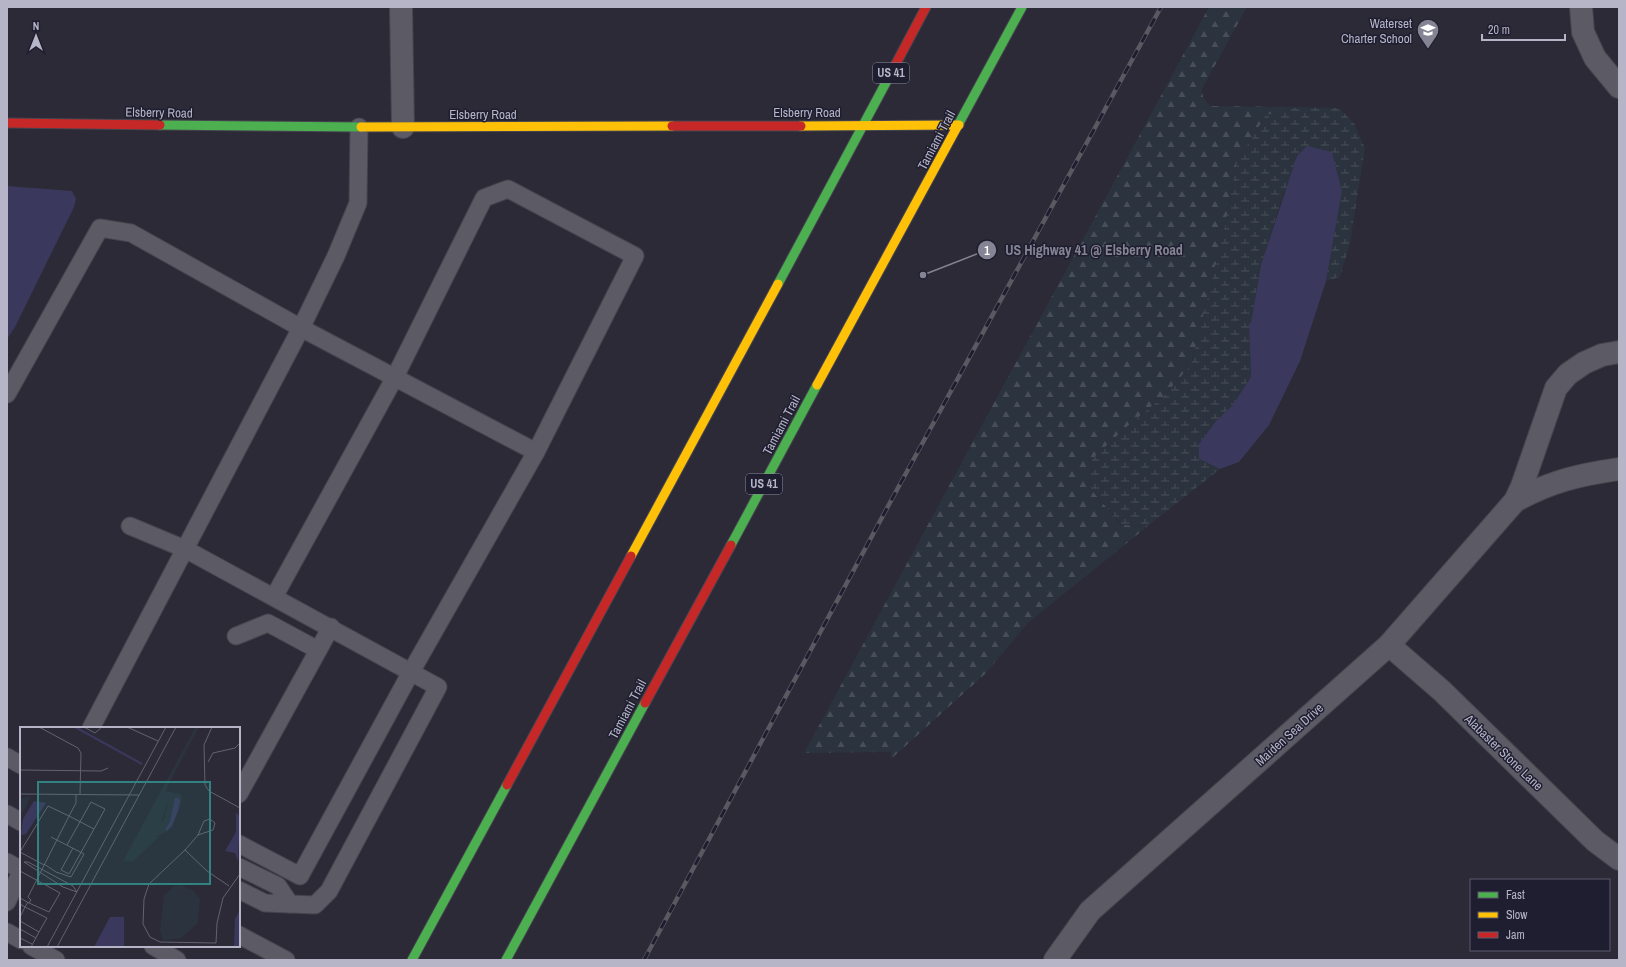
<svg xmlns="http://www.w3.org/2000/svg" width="1626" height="967" viewBox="0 0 1626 967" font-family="'Archivo Narrow',sans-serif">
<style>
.forest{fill:url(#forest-firs)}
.wetland{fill:url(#wetland-marsh)}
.water{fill:#3a395d}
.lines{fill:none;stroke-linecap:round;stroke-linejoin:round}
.lane-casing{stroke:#46454e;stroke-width:19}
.street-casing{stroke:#46454e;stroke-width:24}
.fast-casing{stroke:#464550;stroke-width:11}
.slow-casing{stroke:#464550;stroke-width:11}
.jam-casing{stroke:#464550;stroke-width:11}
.lane{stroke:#5b5a65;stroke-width:17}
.street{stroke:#5b5a65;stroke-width:22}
.fast{stroke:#4caf50;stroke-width:9}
.slow{stroke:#ffc107;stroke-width:9}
.jam{stroke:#c62828;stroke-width:9}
.rail-casing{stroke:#595962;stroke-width:4.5}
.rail{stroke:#1f1e31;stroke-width:3;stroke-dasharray:9;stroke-linecap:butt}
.labels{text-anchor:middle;stroke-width:3;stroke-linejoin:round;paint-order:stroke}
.shield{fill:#1f1e31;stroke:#89889a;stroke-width:1}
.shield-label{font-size:12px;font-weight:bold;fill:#b6b5c7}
.poi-label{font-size:13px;fill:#b6b5c7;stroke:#1f1e31;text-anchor:end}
.street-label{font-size:13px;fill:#b6b5c7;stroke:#1f1e31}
.inset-river{fill:none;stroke:#3a395d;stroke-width:2}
.inset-road{fill:none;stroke:#636270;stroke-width:1}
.view{fill:#308380;fill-opacity:0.15;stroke:#308380;stroke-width:2}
.inset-edge{fill:none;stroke:#b6b5c7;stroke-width:2}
.leader{fill:none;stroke:#858494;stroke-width:1.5}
.callout-dot{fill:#858494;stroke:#1f1e31;stroke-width:1.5}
.mark-label{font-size:12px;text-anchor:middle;font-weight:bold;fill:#fff}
.callout-label{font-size:14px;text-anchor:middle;font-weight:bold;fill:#858494;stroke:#1f1e31;stroke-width:3;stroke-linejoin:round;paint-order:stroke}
</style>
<defs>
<pattern id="forest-firs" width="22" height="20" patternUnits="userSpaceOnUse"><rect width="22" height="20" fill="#2b333e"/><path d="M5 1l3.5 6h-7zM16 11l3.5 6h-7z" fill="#484e58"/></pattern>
<pattern id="wetland-marsh" width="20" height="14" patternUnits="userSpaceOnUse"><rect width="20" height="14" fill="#2b333e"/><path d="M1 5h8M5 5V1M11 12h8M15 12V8" fill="none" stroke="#484e58"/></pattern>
</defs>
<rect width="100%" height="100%" fill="#2b2a36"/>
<!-- forest -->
<path class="forest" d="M1209,7H1247L1202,89L1203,97L1210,106L1298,107L1266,116L1237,162L1224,231L1191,365L1164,396L1129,425L1092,459L1090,488L1121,525L1148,526L1029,622L985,674L891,759V752L804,753Z"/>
<!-- wetland -->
<path class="wetland" d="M1298,107L1339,108L1354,123L1365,148L1350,243L1340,277L1326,281L1342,190L1332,152L1284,192L1261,265L1251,323H1249L1251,377L1232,406L1216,421L1199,444V459L1220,469L1148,526L1122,525L1090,488L1092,459L1129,425L1164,396L1191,365L1224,231L1237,162L1266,115Z"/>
<!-- water -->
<g class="water">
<path d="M1307,146L1332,152L1342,191L1326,281L1300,361L1269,425L1239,462L1220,469L1199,459V444L1216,421L1232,406L1251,377L1249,323H1251L1261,265L1297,156Z"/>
<path d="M7,186L72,191L76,199L74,207L15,327L7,339Z"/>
</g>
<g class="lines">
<!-- lane casing -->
<g class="lane-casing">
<g id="lane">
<path d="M7,394L100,228L131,233L301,328L91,728"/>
<path d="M130,526L185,549L438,687L329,891L315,905L290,904L278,886L239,867"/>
<path d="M274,597L395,377L484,198L508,189L635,256L536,452"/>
<path d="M236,636L268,623L318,650"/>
<path d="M7,757L21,765"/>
<path d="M239,794L331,627"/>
<path d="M7,814L21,822"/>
<path d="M239,844L300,876L411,672L536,452L301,328L336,256L358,203L359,127"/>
<path d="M7,862L21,870"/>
<path d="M239,890L265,903L290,904"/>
<path d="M7,902L21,872"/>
<path d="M7,932L21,940"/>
<path d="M239,935L286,960"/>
<path d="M31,946L56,960"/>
<path d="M153,946L177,960"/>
</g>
</g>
<!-- street casing -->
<g class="street-casing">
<g id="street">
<path d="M401,7L403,127"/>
<path d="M1581,7L1583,32L1595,58L1619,87"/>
<path d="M1515,501C1552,481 1578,475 1619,469"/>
<path d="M1389,645L1442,691L1595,841L1619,859"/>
<path d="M1055,960L1090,911L1389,645L1515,501L1522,486L1556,388L1568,374L1584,363L1602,355L1619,352"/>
</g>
</g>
<!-- fast casing -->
<g class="fast-casing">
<g id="fast">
<path d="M160,125L361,127"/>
<path d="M957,127L1022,7"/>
<path d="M778,284L890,75"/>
<path d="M731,545L817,385"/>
<path d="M412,960L507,785"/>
<path d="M506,960L645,703"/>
</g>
</g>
<!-- slow casing -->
<g class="slow-casing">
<g id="slow">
<path d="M801,126L959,125"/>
<path d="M361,127L672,126"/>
<path d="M817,385L957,127"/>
<path d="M631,556L778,284"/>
</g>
</g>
<!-- jam casing -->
<g class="jam-casing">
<g id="jam">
<path d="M890,75L926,7"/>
<path d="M7,123L160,125"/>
<path d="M672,126H801"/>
<path d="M645,703L731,545"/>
<path d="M507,785L631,556"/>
</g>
</g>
<!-- lane -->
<use href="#lane" class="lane"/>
<!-- street -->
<use href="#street" class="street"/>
<!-- fast -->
<use href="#fast" class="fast"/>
<!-- slow -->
<use href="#slow" class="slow"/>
<!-- jam -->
<use href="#jam" class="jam"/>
<!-- rail casing -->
<g class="rail-casing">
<path id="rail" d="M644,960L893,497L1161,7"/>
</g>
<!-- rail -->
<use href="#rail" class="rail"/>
</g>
<!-- icons -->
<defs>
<g id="school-pin" transform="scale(1.15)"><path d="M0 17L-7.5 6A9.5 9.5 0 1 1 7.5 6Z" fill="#858494" stroke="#1f1e31"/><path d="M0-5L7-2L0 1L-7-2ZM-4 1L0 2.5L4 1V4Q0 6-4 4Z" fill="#fff"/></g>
</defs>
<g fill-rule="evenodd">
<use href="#school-pin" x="1428" y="30"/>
</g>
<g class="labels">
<!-- shield labels -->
<g class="shield">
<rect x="873" y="63" width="36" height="20" rx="3"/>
<rect x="746" y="474" width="36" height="20" rx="3"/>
</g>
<g class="shield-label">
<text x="891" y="77">US 41</text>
<text x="764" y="488">US 41</text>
</g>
<!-- poi labels -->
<g class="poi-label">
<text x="1412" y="28">Waterset<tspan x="1412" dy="15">Charter School</tspan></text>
</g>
<!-- street labels -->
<g class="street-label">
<text transform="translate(159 112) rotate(1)" y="5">Elsberry Road</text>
<text x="807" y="117">Elsberry Road</text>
<text x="483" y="119">Elsberry Road</text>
<text transform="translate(936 140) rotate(-62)" y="5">Tamiami Trail</text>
<text transform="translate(781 425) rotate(-62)" y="5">Tamiami Trail</text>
<text transform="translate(627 709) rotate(-62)" y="5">Tamiami Trail</text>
<text transform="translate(1289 734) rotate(-42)" y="5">Maiden Sea Drive</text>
<text transform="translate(1504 752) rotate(44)" y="5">Alabaster Stone Lane</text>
</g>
</g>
<!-- overview -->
<g transform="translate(20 727)">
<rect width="220" height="220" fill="#2b2a36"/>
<path d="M11,70L0,91V71Z" fill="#2b333e"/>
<path d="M179,0L145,64L155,66L149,72L136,110H139L112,135L103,134L175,1Z" fill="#2b333e"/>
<path d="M159,66L162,70L160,84V75L156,70L150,94L145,102L147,104L136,110L133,103L144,93L149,72L152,67ZM161,158L174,164L180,172L178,196L161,211L143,214L140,204L144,168L154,159Z" fill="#2b333e"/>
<path d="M155,71H159L160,75L158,84L152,99L147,104L145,102L150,94ZM14,74L26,76L6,107L1,108L3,92ZM216,85L220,90L218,134L215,126L205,124L216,105ZM220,183V220H214L215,192ZM90,190H104V220H74Z" fill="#3a395d"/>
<path class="inset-river" d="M55,0L122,37"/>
<path class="inset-road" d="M19,0L58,21L61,26L60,68M64,0L75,6L82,0M107,0L138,14M192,0L184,18L185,58L189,64L220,81M188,35L193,26L215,21L220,16M0,43L81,44L88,41M0,67L119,68M178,108L193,103L195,96L190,92L184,94L178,108L165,123L129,157L124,172L123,197L130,210L140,215L196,216L197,196L203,171L220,147M47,118L71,75L85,82L74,102M53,121L41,143L49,147L74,102L49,89L56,76V68M165,123L187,144L209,159M4,135H8L53,159L57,165L43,160ZM24,137L36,145L51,150L64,127L31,110M0,144L40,166L29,185L9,176M0,171L9,176L11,173L8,170L49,89L28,79L0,125L24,138M8,175L5,180L27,191L19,205M0,177L5,180L0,190M0,194L19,205L11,220M0,202L16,211M0,211L12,217M27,220L146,0M37,220L156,0"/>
<path class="view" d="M18,55H190V157H18Z"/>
<rect width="220" height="220" class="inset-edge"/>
</g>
<!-- callouts -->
<path class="leader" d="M923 275L987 250"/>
<g class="callout-dot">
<circle cx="923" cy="275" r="4"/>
<circle cx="987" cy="250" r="10"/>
</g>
<g class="mark-label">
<text x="987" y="255">1</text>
</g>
<g class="callout-label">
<text x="1094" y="255">US Highway 41 @ Elsberry Road</text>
</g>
<!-- border -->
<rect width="1626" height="967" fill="none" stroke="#b6b5c7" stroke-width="16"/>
<!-- legend -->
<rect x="1470" y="879" width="140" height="72" fill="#1f1e31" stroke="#5b5a6d"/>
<rect x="1478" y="892" width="20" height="6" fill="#4caf50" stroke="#5b5a6d"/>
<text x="1506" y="899" font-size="12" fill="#b6b5c7">Fast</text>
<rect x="1478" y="912" width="20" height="6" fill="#ffc107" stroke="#5b5a6d"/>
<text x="1506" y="919" font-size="12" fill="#b6b5c7">Slow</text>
<rect x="1478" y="932" width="20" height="6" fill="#c62828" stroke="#5b5a6d"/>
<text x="1506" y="939" font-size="12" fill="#b6b5c7">Jam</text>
<!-- north arrow -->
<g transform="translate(36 36)" stroke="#1f1e31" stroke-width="3" paint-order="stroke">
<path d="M0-3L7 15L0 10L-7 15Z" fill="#b6b5c7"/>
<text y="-6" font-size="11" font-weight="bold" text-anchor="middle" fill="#b6b5c7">N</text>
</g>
<!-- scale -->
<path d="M1482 34v6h83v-6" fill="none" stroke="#b6b5c7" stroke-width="2"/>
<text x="1488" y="34" font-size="12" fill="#b6b5c7" stroke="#1f1e31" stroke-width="3" paint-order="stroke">20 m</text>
</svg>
